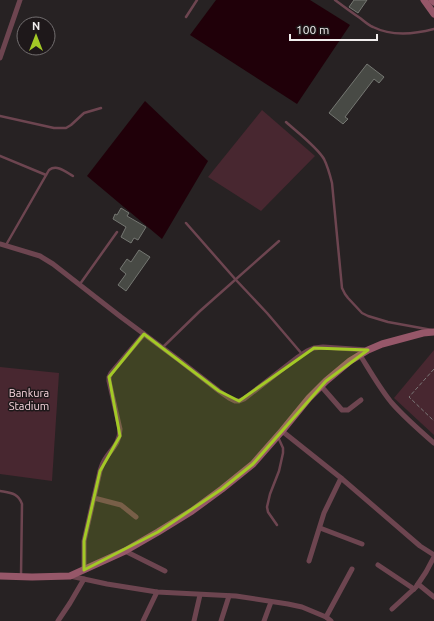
<svg xmlns="http://www.w3.org/2000/svg" width="434" height="621" viewBox="0 0 434 621" font-family="Ubuntu,sans-serif">
<style>
.green{fill:#482730}
.water{fill:#200009}
.building{fill:#484a45;stroke:#757772}
.lines{fill:none;stroke-linecap:round;stroke-linejoin:round}
.path{stroke:#7b7777;stroke-width:1;stroke-dasharray:4 2;stroke-linecap:butt}
.lane{stroke:#6d4550;stroke-width:2.5}
.street{stroke:#6d4550;stroke-width:5}
.secondary{stroke:#965769;stroke-width:7}
.marked{fill:#a3c926;fill-opacity:0.2;stroke:#a3c926;stroke-width:3;stroke-linejoin:round}
.labels{text-anchor:middle;stroke-width:3;stroke-linejoin:round;paint-order:stroke}
.park-label{font-size:11px;fill:#f6d4dc;stroke:#1e181a}
</style>
<rect width="100%" height="100%" fill="#272223"/>
<!-- green -->
<g class="green">
<path d="M262,110L315,156L261,211L208,177Z"/>
<path d="M434,350V435L394,398Z"/>
<path d="M0,367L59,373L52,481L0,474Z"/>
</g>
<!-- water -->
<g class="water">
<path d="M216,0H310L350,25L297,104L190,35Z"/>
<path d="M145,101L208,161L162,239L87,176Z"/>
</g>
<!-- building -->
<g class="building">
<path d="M354,0H367L358,13L349,7Z"/>
<path d="M367,64L384,77L379,83L374,79L345,117L348,119L343,124L329,113Z"/>
<path d="M121,208L129,213L127,216L146,227L138,240L134,238L131,243L121,237L126,227L113,219L115,214L117,215Z"/>
<path d="M139,250L150,257L126,291L118,285L126,274L120,269L127,259L131,262Z"/>
</g>
<g class="lines">
<!-- path -->
<path class="path" d="M434,369L409,397L434,421"/>
<!-- lane -->
<g class="lane">
<path d="M335,0C343,6 351,12 360,18C364,21 368,25 373,27C391,36 415,34 434,29"/>
<path d="M186,17L197,0"/>
<path d="M0,116L54,128H66L71,125L84,113L101,108"/>
<path d="M286,122C297,132 317,147 324,159C328,167 330,175 332,183L342,288L345,294L348,298L362,313L368,316L388,322L432,330"/>
<path d="M0,156L46,175"/>
<path d="M186,223L236,280L267,313L302,354"/>
<path d="M6,245L49,170C57,164 66,172 73,176"/>
<path d="M80,284L117,232"/>
<path d="M163,347L200,311L279,241"/>
<path d="M0,491C11,493 18,493 22,504L21,576"/>
<path d="M277,525L268,512L267,507L270,494L279,471L283,453V448L278,437"/>
</g>
<!-- street -->
<g class="street">
<path d="M0,58L20,0"/>
<path d="M0,244L40,256L53,264L121,317L179,360L219,391L229,398L235,401H239L244,399L298,357L307,351L314,348L323,347L368,350"/>
<path d="M360,355C370,371 379,387 391,402C404,417 419,430 434,443"/>
<path d="M321,386L342,410H348L361,400"/>
<path d="M282,431L341,478L420,546L434,555"/>
<path d="M94,498L121,505L136,517"/>
<path d="M320,528L362,544"/>
<path d="M125,551L165,571"/>
<path d="M309,561L324,513L341,478"/>
<path d="M378,565L414,589"/>
<path d="M84,570V541L100,471C101,468 102,464 104,461C110,450 120,444 120,429L109,381V377L111,373L144,334"/>
<path d="M70,576L107,584L157,592L236,596L288,604L302,607L326,617L331,621"/>
<path d="M418,584L434,597"/>
<path d="M392,609L416,587L426,572L434,557"/>
<path d="M326,617L352,569"/>
<path d="M58,621L70,603L84,579"/>
<path d="M143,621L157,592"/>
<path d="M194,621L200,595"/>
<path d="M221,621L229,596"/>
<path d="M264,621L271,602"/>
</g>
<!-- secondary -->
<g class="secondary">
<path d="M424,0L434,14"/>
<path d="M432,0L434,2"/>
<path d="M0,576L32,577L70,576L125,551L158,532L192,511L222,489L253,464L282,431L309,398L326,381L350,361L368,350L382,344L423,333L434,332"/>
</g>
</g>
<!-- marked area -->
<path class="marked" d="M144,334L219,391L239,401L314,348L368,350L326,381L253,464L222,489L158,532L84,570V541L100,471L120,436L109,377Z"/>
<g class="labels">
<!-- park labels -->
<g class="park-label">
<text x="29" y="397">Bankura<tspan x="29" dy="13">Stadium</tspan></text>
</g>
</g>
<!-- north arrow -->
<g transform="translate(36 36)"><circle r="19" fill="#1e181a" stroke="#726e6f"/>
<path d="M0-3L7 15L0 10L-7 15Z" fill="#a3c926"/>
<text y="-6" font-size="11" font-weight="bold" text-anchor="middle" fill="#f1eeee">N</text>
</g>
<!-- scale -->
<path d="M290 34v6h87v-6" fill="none" stroke="#f1eeee" stroke-width="2"/>
<text x="296" y="34" font-size="12" fill="#f1eeee" stroke="#1e181a" stroke-width="3" paint-order="stroke">100 m</text>
</svg>
